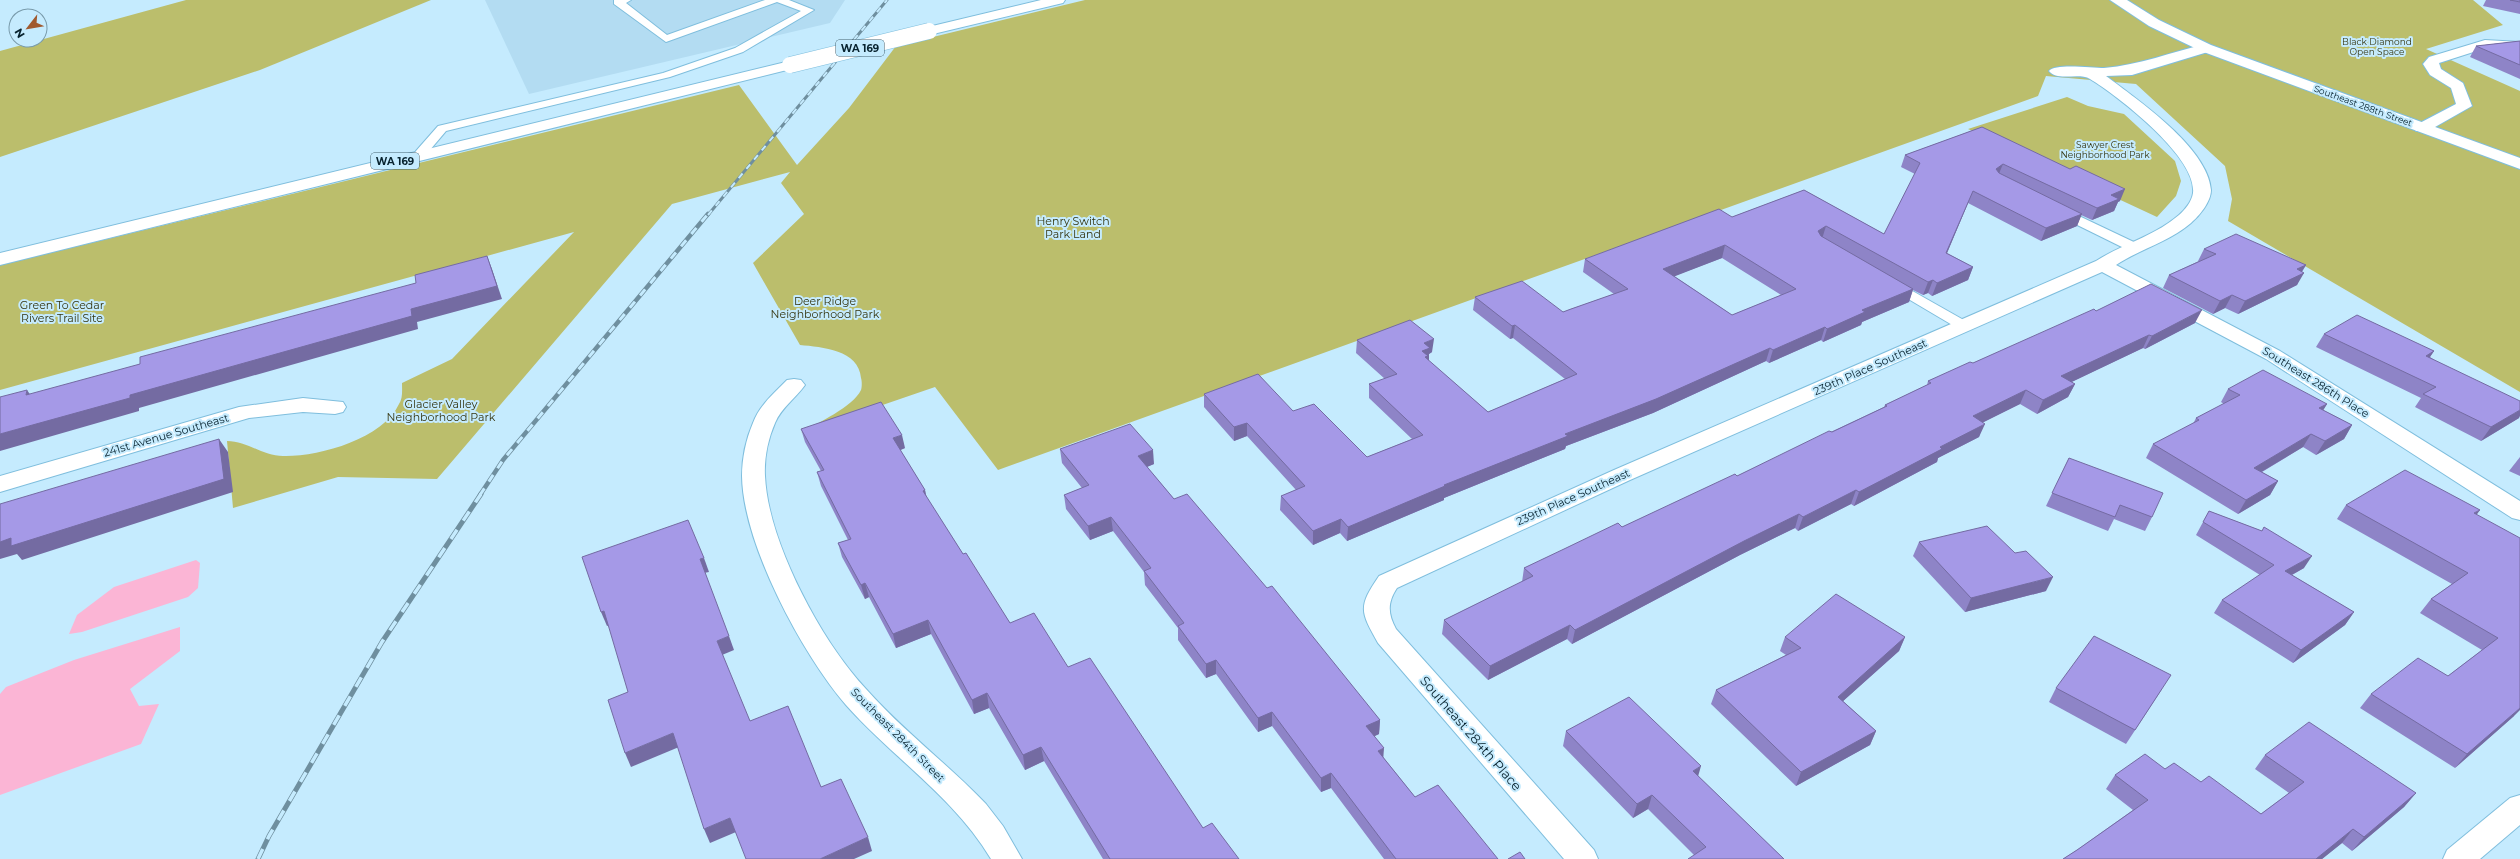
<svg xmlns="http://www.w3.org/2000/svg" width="2520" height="859" viewBox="0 0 2520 859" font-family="Montserrat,sans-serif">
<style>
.built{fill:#b3dcf2}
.green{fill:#bbbe6c}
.water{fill:#fbb5d5}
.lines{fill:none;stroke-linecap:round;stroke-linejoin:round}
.service-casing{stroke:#7fbedd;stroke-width:2}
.minor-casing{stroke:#7fbedd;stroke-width:2}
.tertiary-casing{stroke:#7fbedd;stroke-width:2}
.primary-casing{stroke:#7fbedd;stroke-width:2}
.service{fill:#fff;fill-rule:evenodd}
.minor{fill:#fff;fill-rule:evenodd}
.tertiary{fill:#fff;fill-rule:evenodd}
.primary{fill:#fff;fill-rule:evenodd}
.rail-far2-casing{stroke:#6f8f9f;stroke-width:3}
.rail-far1-casing{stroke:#6f8f9f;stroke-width:4.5}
.rail-casing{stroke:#6f8f9f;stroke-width:5}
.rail-far2{stroke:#c5ebfe;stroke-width:2;stroke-dasharray:6;stroke-linecap:butt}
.rail-far1{stroke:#c5ebfe;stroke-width:3;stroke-dasharray:8;stroke-linecap:butt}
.rail{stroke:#c5ebfe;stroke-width:3.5;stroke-dasharray:11;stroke-linecap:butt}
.primary-bridge-casing{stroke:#7fbedd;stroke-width:17;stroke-linecap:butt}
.primary-bridge{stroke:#fff;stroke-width:16}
.wall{fill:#8e84c7;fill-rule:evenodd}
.shaded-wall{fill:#746ba2}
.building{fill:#a599e7;stroke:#746ba2;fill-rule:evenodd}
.labels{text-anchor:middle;stroke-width:4;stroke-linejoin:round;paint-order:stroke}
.far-park-label{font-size:9px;fill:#34340e;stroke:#c5ebfe}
.far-street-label{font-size:9px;fill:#08232f;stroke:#c5ebfe}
.shield{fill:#c5ebfe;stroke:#415f6d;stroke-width:1}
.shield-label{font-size:10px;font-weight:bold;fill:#08232f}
.park-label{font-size:11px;fill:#34340e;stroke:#c5ebfe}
.street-label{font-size:11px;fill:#08232f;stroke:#c5ebfe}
.near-street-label{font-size:13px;fill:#08232f;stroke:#c5ebfe}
</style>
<rect width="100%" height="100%" fill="#c5ebfe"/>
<!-- built -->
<path class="built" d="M485,0H845L830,23L529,94Z"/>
<!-- green -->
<g class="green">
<path d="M186,0H431L260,70L0,157V51Z"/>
<path d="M1085,0H2473L2503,25L2426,49L2520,91V392L2228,221L2232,199L2225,166L2136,84L2046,76L2038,96L998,470L935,387L801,433C817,423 853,407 861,390C862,387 862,381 861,378C859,350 822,347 800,345L753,263L804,214L781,183L790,172L672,204L437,479L338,477L233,508L227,441C247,441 263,456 283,456C318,457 383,439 399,404C403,398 402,390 402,383L452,359L574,232L0,390V265L739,85L797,165L849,108L896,46Z"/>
<path d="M2067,97L2088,106L2124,114L2175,161L2181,181L2176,196L2157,217L1968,129Z"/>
</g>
<!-- water -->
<g class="water">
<path d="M196,560L200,563L198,588L188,597L82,632L69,634L77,615L114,587Z"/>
<path d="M180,627V651L130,689L139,706L159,704L141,744L0,795V694L6,687L74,660Z"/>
</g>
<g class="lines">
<!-- service casing -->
<g class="service-casing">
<g id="service">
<path d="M614,0H631L626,3L667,35L765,0H789L814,10L743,52L670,77L446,131L424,157H416L414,154L416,151L438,126L663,73L735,48L801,11L777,2L666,42L614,4Z"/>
<path d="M2060,207L2138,244L2140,247L2133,251L2128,250L2055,214L2054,211Z"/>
<path d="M1893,280L1969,323L1971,326L1969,329H1959L1888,287L1886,284L1888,281Z"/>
</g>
</g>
<!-- minor casing -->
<g class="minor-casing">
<g id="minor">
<path d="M2485,40L2520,42V50L2486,48L2439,63L2441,69L2463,83L2472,106L2428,131H2416L2414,128L2416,125L2456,104L2451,88L2430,75L2423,64L2429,57Z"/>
<path d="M2206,44L2213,48L2211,51L2132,75L2106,76C2138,100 2208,148 2211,190C2211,202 2199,216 2191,223C2169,242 2140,249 2116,265L2280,351L2520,501V520L2512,518L2266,359L2102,272L1630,480L1397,588C1387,603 1388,614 1396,629L1594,850L1598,859H1564L1378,643C1360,611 1358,607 1379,576L1614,470L2096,261C2122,244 2155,236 2179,215C2185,210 2192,201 2193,193C2197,157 2118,96 2090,79C2079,72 2057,82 2049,71C2055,63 2092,68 2104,68C2140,65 2171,52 2206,44Z"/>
<path d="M794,379L801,380L805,385C796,398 781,408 775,423C768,439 764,459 765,476C768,542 821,641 866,689C903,731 948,764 986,804L1003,826L1022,859H991C954,797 893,758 846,705C802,654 743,544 742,476C742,459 746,439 753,423C759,406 774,393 787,380Z"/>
<path d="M303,398L343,402L346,407L343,412L335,414L303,412L249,418L0,492V476L239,407Z"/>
<path d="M2520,795V825L2480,859H2443L2447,850L2510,798Z"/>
</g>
</g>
<!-- tertiary casing -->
<g class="tertiary-casing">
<path id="tertiary" d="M2110,0H2127L2159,20L2211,45L2520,158V169L2201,51L2149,26Z"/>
</g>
<!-- primary casing -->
<g class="primary-casing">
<g id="primary">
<path d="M1041,0H1065L1063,3L929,35L922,31L924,28Z"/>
<path d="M790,61L797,65L795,68L0,265V253Z"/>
</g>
</g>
<!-- service -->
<use href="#service" class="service"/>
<!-- minor -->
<use href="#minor" class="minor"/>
<!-- tertiary -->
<use href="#tertiary" class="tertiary"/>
<!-- primary -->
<use href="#primary" class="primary"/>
<!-- rail-far2 casing -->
<g class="rail-far2-casing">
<path id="rail-far2" d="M708,215L887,0"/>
</g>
<!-- rail-far1 casing -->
<g class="rail-far1-casing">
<path id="rail-far1" d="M480,495L503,460L708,214"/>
</g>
<!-- rail casing -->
<g class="rail-casing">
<path id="rail" d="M258,859L269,836L382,642L481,494"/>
</g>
<!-- rail-far2 -->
<use href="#rail-far2" class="rail-far2"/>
<!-- rail-far1 -->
<use href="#rail-far1" class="rail-far1"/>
<!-- rail -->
<use href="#rail" class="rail"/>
<!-- primary-bridge casing -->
<g class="primary-bridge-casing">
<path id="primary-bridge" d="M790,65L929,31"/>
</g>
<!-- primary-bridge -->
<use href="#primary-bridge" class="primary-bridge"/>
</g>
<!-- wall -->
<g class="wall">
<path d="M2486,0H2520V14L2483,6Z"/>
<path d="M2520,41V79L2470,57L2476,46Z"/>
<path d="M1982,127L2120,201L2118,202L2114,211L2092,220L2081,215L2077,226L2041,241L1968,203L1947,253L1973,267L1968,280L1932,296L1928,293L1923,295L1913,290L1909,302L1862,322L1861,325L1823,342L1821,340L1769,363L1766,361L1653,413L1566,446L1565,449L1444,498V500L1347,541L1340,533L1313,545L1280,510L1281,496L1296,490L1247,436L1234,441L1204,407V394L1293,411L1367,457L1412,439L1369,398V384L1385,379L1356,353L1357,340L1432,352L1429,354V361L1488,412L1565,379L1513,338L1510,339L1473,310L1475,297L1563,312L1571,309L1614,294L1583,272L1585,259L1732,217L1804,190L1884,234L1915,174L1901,167L1905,155ZM1722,258L1781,295L1732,315L1674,276Z"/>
<path d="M2204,249L2306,265L2302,272L2297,285L2238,314L2225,308L2213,314L2163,288L2169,275L2199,261H2198Z"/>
<path d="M2096,311L2195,323L2145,349L2143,348L2071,382L2075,384L2068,397L2037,414L2020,404L1983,422L1979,437L1938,458L1937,462L1854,506L1851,504L1798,531L1795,528L1740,555L1572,644L1567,639L1488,680L1442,634L1444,620L1522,582L1524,568L1622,527L1737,476L1884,407L1885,405L1927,385L1928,381L1973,363Z"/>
<path d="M2324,334L2434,351L2430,357L2519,418L2481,441L2415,407L2421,398L2316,347Z"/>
<path d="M2228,389L2327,404L2323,410L2352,425L2344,439L2316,455L2303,447L2262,472L2278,481L2270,495L2238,514L2146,458L2153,444L2193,424L2196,418L2224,404L2221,402Z"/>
<path d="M801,429L905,448L900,450L925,490L926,497L963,554L1010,623L1068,667L1203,828L1239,859H1103L1044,761L1025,770L989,708L974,714L931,634L896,648L869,597L865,599L842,557L838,543L848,540L821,486L817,472L821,471L805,442Z"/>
<path d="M1060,449L1154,464L1147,467L1174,499L1380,720L1379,734L1374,736L1383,757L1415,797L1498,859H1384L1331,788L1321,792L1272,726L1258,732L1216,674L1206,678L1178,640V628L1145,585L1144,572L1113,531L1090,540L1066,509L1064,495L1082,488L1062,463Z"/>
<path d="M2520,457V476L2509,471Z"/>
<path d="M2069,458L2152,517L2145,531L2114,519L2108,531L2046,506Z"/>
<path d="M2346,505L2477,515L2514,716L2455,768L2360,708L2371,694L2448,676L2482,650L2420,613L2431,599L2452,584L2337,519Z"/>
<path d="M2209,511L2262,531L2264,527L2304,568L2292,575L2354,612L2345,625L2293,663L2214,613L2222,600L2260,575L2196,535Z"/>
<path d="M1919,542L2046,591L1965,612L1913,556Z"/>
<path d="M1785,637H1905L1899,651L1843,701L1876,731L1870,745L1796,786L1711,704L1716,690L1786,655L1780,651Z"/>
<path d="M2056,688L2162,689L2126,744L2049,702Z"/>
<path d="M1566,731L1698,776L1784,859L1694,855L1648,809L1633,818L1563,746Z"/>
<path d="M2265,755L2416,793L2404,807L2352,851L2342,843L2322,859H2063L2077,850L2133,810L2106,789L2115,775L2165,769L2201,782L2261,814L2289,793L2255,769Z"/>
</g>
<!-- shaded-wall -->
<g class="shaded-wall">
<path d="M2003,164L1998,176L1996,169Z"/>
<path d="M2125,189L2120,201L2118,202L2114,211L2092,220L2097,208L2111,195Z"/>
<path d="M1973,191L1968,203L1942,265L1946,253Z"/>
<path d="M2082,214L2077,226L2041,241L2046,228Z"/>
<path d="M1826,226L1822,239L1818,231Z"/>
<path d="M1725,245L1722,258L1660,282L1663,269Z"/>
<path d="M487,256L492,269L502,299L417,322L418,329L139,408V411L0,451V434L411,309Z"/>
<path d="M2306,265L2300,274L2304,273L2297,285L2238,314L2245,301L2297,269Z"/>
<path d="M1973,267L1968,280L1932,296L1937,283Z"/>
<path d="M1933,280L1928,293L1923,295L1928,282Z"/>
<path d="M1913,289L1909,302L1862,322L1861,325L1823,342L1827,329L1862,310Z"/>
<path d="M2232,295L2225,308L2213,314L2220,301Z"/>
<path d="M2202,310L2195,323L2145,349L2152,336Z"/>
<path d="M1515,325L1513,338L1510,339L1512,326Z"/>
<path d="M1825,327L1821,340L1769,363L1773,350Z"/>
<path d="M2149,335L2143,348L2055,390L2061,376Z"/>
<path d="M1434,339L1432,352L1429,354V362L1421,364L1424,343Z"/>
<path d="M1770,348L1766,361L1653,413L1566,446L1565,449L1444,498V500L1347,541L1348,527L1444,485Z"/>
<path d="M2434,351L2425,364L2426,356Z"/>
<path d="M2075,384L2068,397L2037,414L2043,400Z"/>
<path d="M27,390L36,403L26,395Z"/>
<path d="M2026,390L2020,404L1968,430L1973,416Z"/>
<path d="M2327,404L2319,417V408Z"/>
<path d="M2520,410V416L2519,418L2481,441L2491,427Z"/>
<path d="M1247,423V436L1234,441V427Z"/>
<path d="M1985,424L1979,437L1938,458L1937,462L1854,506L1859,492L1940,447Z"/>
<path d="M2352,425L2344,439L2316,455L2325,441Z"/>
<path d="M2311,434L2303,447L2246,481L2254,468Z"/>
<path d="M902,435L905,448L896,452L893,438Z"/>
<path d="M219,439L228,452L233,492L22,560L17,554L0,559V542Z"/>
<path d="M1153,450L1154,464L1139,470L1138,456Z"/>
<path d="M2278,481L2270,495L2238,514L2246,500Z"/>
<path d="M925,490L928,504L923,491Z"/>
<path d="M1856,490L1851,504L1798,531L1803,517Z"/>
<path d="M2480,510L2470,524L2474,513Z"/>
<path d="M1799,514L1795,528L1740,555L1572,644L1575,630L1744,541Z"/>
<path d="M1111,517L1113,531L1090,540L1088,526Z"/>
<path d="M1341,519L1340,533L1313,545V531Z"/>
<path d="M2312,556L2304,568L2277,583L2285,571Z"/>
<path d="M704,558L709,572L704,573L700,559Z"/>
<path d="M2053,577L2046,591L1965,612L1971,598Z"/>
<path d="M865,583L869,597L865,599L861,585Z"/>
<path d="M604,611L610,625L607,626L601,612Z"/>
<path d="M2354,612L2345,625L2293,663L2301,650Z"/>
<path d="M928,620L931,634L896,648L893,634Z"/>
<path d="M1570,625L1567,639L1488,680L1490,666Z"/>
<path d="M729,636L734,650L722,655L717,641Z"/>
<path d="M1905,637L1899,651L1832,711L1838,697Z"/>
<path d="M1216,660V674L1206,678V664Z"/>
<path d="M987,693L989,708L974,714L972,700Z"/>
<path d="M2520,708V710L2514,716L2455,768L2467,754Z"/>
<path d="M1272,712V726L1258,732V718Z"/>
<path d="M1380,720L1379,734L1365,741L1366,726Z"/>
<path d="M1876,731L1870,745L1796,786L1801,772Z"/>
<path d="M673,733L679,747L631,767L625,753Z"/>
<path d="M1041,747L1044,761L1025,770L1023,755Z"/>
<path d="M1384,748L1383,762L1378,751Z"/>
<path d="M1701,766L1697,780L1693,771Z"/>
<path d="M1331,773V788L1321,792V778Z"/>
<path d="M2416,793L2404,807L2352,851L2364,837Z"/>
<path d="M1652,795L1648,809L1633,818L1637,804Z"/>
<path d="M730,818L736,832L710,843L704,829Z"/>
<path d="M2353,829L2342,843L2322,859H2316Z"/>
<path d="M868,837L872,851L854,859H820Z"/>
</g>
<!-- building -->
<g class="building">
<path d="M2510,0H2520V2Z"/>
<path d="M2520,41V65L2476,46Z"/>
<path d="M1982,127L2070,169L2076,166L2125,189L2111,195L2119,199L2097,208L2003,164L1996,169L1999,173L2082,214L2046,228L1973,191L1946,253L1973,267L1937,283L1933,280L1928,282L1826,226L1818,231L1821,236L1913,289L1862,310L1865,312L1827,329L1825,327L1773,350L1770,348L1656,399L1565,434L1568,436L1444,485L1445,486L1348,527L1341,519L1313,531L1281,496L1305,486L1247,423L1234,427L1204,394L1258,374L1293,411L1314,404L1367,457L1423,435L1369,384L1397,374L1357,340L1410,320L1434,339L1424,343L1430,348L1422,351L1428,356L1425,357L1488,412L1577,374L1515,325L1512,326L1475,297L1522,281L1563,312L1571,309L1628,289L1585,259L1719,209L1732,217L1804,190L1884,234L1920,163L1905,155ZM1725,245L1796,289L1732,315L1663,269Z"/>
<path d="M2236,234L2306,265L2297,269L2304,273L2245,301L2232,295L2220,301L2169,275L2216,254L2204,249Z"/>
<path d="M487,256L497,286L411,309L412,316L130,395V398L0,434V397L27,390L26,395L140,364V357L416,283L415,275Z"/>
<path d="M2151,284L2202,310L2152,336L2149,335L2061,376L2075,384L2043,400L2026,390L1973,416L1985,424L1940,447L1942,449L1859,492L1856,490L1803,517L1799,514L1744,541L1575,630L1570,625L1490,666L1444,620L1533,576L1524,568L1564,549L1618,523L1622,527L1735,474L1737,476L1829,431L1832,432L1887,406L1885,405L1931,383L1928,381L1970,362L1973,363L2094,309L2096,311Z"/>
<path d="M2357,315L2434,351L2426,356L2520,401V410L2491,427L2423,394L2436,387L2324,334Z"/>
<path d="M2263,370L2327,404L2319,408L2352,425L2325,441L2311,434L2254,468L2278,481L2246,500L2153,444L2199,420L2196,418L2240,395L2228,389Z"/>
<path d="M881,402L902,435L893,438L925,490L923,491L963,554L966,553L1010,623L1034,613L1068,667L1090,658L1203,828L1212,823L1239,859H1110L1041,747L1023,755L987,693L972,700L928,620L893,634L865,583L861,585L838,543L851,539L817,472L824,470L801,429Z"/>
<path d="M1130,424L1153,450L1138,456L1174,499L1187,494L1267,588L1272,586L1380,720L1366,726L1384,748L1378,751L1415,797L1438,785L1498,859H1396L1331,773L1321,778L1272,712L1258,718L1216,660L1206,664L1178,626L1184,623L1144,571L1151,568L1111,517L1088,526L1064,495L1089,485L1060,449Z"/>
<path d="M219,439L224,479L11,546V538L0,542V504Z"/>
<path d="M2069,458L2163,493L2152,517L2120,505L2115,517L2052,493Z"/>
<path d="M2405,470L2480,510L2474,513L2520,538V708L2467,754L2371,694L2418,658L2448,676L2498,638L2431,599L2468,573L2346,505Z"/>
<path d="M2209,511L2262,531L2264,527L2312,556L2285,571L2354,612L2301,650L2222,600L2274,565L2203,522Z"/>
<path d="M688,520L704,558L700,559L729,636L717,641L750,721L788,706L821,787L841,779L868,837L820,859H746L730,818L704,829L673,733L625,753L608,700L628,692L604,611L601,612L582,557Z"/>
<path d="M1987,526L2015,553L2026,551L2053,577L1971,598L1919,542Z"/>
<path d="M1836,594L1905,637L1838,697L1876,731L1801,772L1716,690L1801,648L1785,637Z"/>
<path d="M2094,636L2171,675L2135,730L2056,688Z"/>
<path d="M1629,697L1701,766L1693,771L1784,859H1688L1706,847L1652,795L1637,804L1566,731Z"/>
<path d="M2309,722L2416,793L2364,837L2353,829L2316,859H2063L2077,850L2148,800L2115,775L2145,754L2165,769L2174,763L2201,782L2209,776L2261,814L2304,782L2265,755Z"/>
<path d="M1520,852L1525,859H1508Z"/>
</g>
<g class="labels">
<!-- far-park labels -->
<g class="far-park-label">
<text x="2377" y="45">Black Diamond<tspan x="2377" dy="10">Open Space</tspan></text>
<text x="2105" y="148">Sawyer Crest<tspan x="2105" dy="10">Neighborhood Park</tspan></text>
</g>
<!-- far-street labels -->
<g class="far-street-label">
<text transform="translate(2363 106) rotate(20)" y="3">Southeast 288th Street</text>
</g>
<!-- shield labels -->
<g class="shield">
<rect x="836" y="40" width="48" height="16" rx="3"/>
<rect x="371" y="153" width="48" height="16" rx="3"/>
</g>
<g class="shield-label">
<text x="860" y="52">WA 169</text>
<text x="395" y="165">WA 169</text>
</g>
<!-- park labels -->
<g class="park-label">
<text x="1073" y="225">Henry Switch<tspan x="1073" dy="13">Park Land</tspan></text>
<text x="825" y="305">Deer Ridge<tspan x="825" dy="13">Neighborhood Park</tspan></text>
<text x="62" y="309">Green To Cedar<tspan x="62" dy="13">Rivers Trail Site</tspan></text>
<text x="441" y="408">Glacier Valley<tspan x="441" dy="13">Neighborhood Park</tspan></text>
</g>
<!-- street labels -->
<g class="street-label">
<text transform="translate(1870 367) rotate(-24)" y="4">239th Place Southeast</text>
<text transform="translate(2316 382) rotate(32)" y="4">Southeast 286th Place</text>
<text transform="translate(166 435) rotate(-16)" y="4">241st Avenue Southeast</text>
<text transform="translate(1573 497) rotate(-24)" y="4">239th Place Southeast</text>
<text transform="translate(898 735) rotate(45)" y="4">Southeast 284th Street</text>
</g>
<!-- near-street labels -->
<g class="near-street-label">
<text transform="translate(1471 733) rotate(49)" y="5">Southeast 284th Place</text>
</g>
</g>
<!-- north arrow -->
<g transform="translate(28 28) rotate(239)"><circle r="19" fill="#c5ebfe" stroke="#799bab"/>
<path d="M0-3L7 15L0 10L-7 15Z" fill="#a05a2f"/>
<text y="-6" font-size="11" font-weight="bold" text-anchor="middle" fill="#08232f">N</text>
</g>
</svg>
